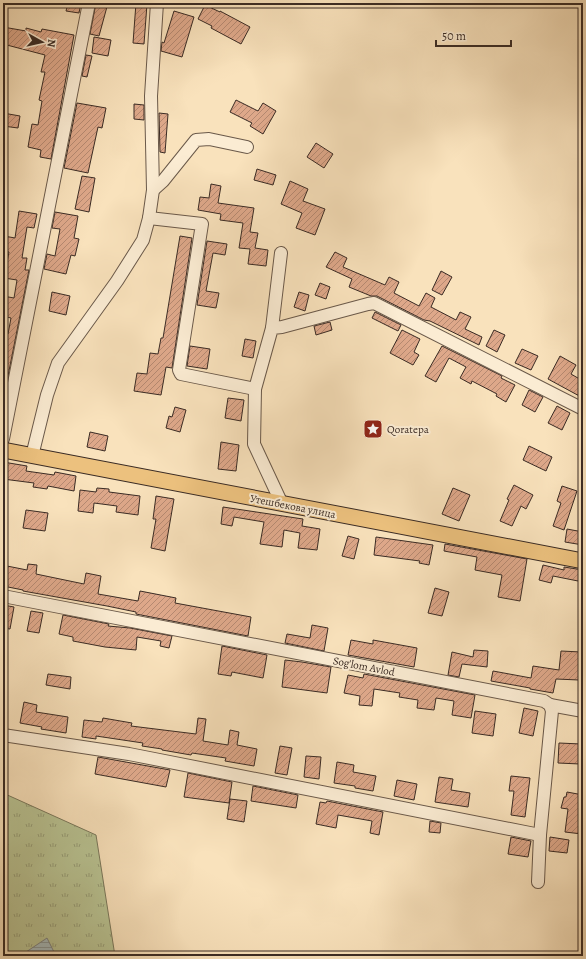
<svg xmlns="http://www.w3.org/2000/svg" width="586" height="959" viewBox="0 0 586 959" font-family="Alegreya,serif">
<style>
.grass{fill:url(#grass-tufts);stroke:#7a785c}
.water{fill:url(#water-rules);stroke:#7a8180}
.building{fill:url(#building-hatch);stroke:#3a2b24}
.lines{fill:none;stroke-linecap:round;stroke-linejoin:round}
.minor-casing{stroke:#6a594a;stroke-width:14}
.major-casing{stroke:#3a2b24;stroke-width:17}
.minor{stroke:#fbecd3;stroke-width:12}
.major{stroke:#ecc17e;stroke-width:15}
.labels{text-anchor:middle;stroke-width:4;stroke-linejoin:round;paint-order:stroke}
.poi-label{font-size:11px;fill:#3a2b24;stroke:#fbecd3;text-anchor:start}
.street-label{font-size:11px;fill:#3a2b24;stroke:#fbecd3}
</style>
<defs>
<pattern id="grass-tufts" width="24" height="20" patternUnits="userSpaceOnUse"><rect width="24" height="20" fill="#b9c494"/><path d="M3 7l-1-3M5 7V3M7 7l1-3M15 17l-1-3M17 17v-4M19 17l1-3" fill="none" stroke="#979f79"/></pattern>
<pattern id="water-rules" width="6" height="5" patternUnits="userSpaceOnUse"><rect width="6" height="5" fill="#a4babd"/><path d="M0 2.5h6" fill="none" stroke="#879799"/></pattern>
<pattern id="building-hatch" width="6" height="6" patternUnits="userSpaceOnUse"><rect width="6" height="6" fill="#dea88a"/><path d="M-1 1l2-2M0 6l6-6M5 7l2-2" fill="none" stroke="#b58971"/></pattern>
</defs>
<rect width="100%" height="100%" fill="#f9e2bc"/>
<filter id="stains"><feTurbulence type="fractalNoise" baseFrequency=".005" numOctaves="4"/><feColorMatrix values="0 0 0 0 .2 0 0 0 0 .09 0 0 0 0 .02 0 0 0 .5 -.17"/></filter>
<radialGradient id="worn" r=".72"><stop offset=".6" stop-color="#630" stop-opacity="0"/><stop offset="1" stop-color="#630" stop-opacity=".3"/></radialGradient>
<!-- grass -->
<path class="grass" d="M3,793L96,835L115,956H3Z"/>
<!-- water -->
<path class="water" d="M47,938L56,956H20Z"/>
<!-- building -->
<g class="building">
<path d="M68,3H81L79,13L66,11Z"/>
<path d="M96,3H108L99,36L90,34Z"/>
<path d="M136,3L147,4L144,44L133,43Z"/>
<path d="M205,5L220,12V11L250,27L241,44L211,28L212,26L198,19Z"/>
<path d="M174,11L194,17L182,57L161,51L162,42L164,43Z"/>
<path d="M3,27L26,31V28L41,32L42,29L74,35L51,159L40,157L41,150L28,147L32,124L38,125L42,101L39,100L45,72H41L45,55L3,44Z"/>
<path d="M94,37L111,40L108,56L92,53Z"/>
<path d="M86,55L92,56L87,77L82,76Z"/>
<path d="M236,100L258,111L263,103L276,111L263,134L250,126L252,123L230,112Z"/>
<path d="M77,103L106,108L102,128L98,127L88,173L64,168Z"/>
<path d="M134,104L144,105V120L134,119Z"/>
<path d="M3,113L20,116L18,128L3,126Z"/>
<path d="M159,113L168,114L165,153L160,152Z"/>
<path d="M316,143L333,154L324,168L307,157Z"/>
<path d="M257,169L276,175L273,185L254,180Z"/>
<path d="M82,176L95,178L89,212L75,209Z"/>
<path d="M290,181L308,189L303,201L325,209L315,235L296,228L302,213L281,204Z"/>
<path d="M211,184L221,186L218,203L254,208L250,232L258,233L255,248L268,250L266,266L248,264L250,249L239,248L243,223L220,220L221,214L198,210L200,197L209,198Z"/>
<path d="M19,211L37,214L34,228L27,227L22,258H27L25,270H29L6,386H3V333L8,334L11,318L3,316V296L14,298L17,280L4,278L9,252L3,251V243L4,236L15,238Z"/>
<path d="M55,212L78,216L74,238L79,239L75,256L71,255L66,274L44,269L47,254L55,256L60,229L52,228Z"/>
<path d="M180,236L192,238L172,368L166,367L161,395L134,391L137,373L147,374L150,353L158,354L161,338H163Z"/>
<path d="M207,241L227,244L225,255L213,253L206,291L219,293L216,308L197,305Z"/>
<path d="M335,252L347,258L343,267L385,285L389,277L399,282L394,293L419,306L426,293L435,298L431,307L456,320L460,312L471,317L465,329L482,337L479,345L430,321L424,320L377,296H371L349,287L352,279L326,267Z"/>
<path d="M441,271L452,277L442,295L432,290Z"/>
<path d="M320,283L330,287L326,299L315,295Z"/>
<path d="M52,292L70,296L66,315L49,311Z"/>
<path d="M299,292L309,295L305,311L294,307Z"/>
<path d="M375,312L401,325L398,331L372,318Z"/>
<path d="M330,322L332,330L316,335L314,326Z"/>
<path d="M402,330L420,339L414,352L419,355L413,365L390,353Z"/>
<path d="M494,330L505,335L497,352L486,346Z"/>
<path d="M245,339L256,341L253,358L242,356Z"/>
<path d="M190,346L210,349L207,369L187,366Z"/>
<path d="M442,346L502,376L501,378L515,385L506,402L496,396L497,394L472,381L471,384L460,378L466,367L449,358L436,382L425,376Z"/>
<path d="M522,349L538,356L531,370L515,363Z"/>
<path d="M560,356L576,365L571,374L583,381V398L548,379Z"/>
<path d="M529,390L543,397L535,412L522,405Z"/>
<path d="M228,398L244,400L241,421L225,418Z"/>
<path d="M557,406L570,413L562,430L548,423Z"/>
<path d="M175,407L186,410L180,432L166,428L169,416L172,417Z"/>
<path d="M90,432L108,436L105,451L87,447Z"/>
<path d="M221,442L239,445L236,471L218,469Z"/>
<path d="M529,446L552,457L546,471L523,460Z"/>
<path d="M3,462L27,466L26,471L54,475L55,472L76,476L74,491L48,486L47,489L33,487L34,483L3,479Z"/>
<path d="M514,485L533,495L526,509L521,506L512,526L500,521L509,500L507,499Z"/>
<path d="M562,486L577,491L564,530L553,526L561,503L557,501Z"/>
<path d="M97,488L109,489V492L140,496L138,515L116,512L117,506L94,503L93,513L78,511L80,490L96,492Z"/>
<path d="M453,488L470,495L459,521L442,514Z"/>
<path d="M156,496L174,499L165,551L151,548L156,519H153Z"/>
<path d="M223,507L303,519L302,526L320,529L317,550L298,548L300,533L284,530L282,547L260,544L264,522L234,517L232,526L221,524Z"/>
<path d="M26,510L48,513L45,531L23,528Z"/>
<path d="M567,529L583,532V545L565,542Z"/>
<path d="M348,536L359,539L354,559L342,556Z"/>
<path d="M376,537L433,545L429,565L419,563L420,561L374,555Z"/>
<path d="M445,544L527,559L520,601L498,597L502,575L475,570L477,557L444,551Z"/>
<path d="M28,564L37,565L36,574L84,584L86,573L101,576L98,594L138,601L140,591L176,598L175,603L251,617L248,636L136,614V612L107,606L23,591V590L3,586L7,566L27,570Z"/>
<path d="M543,565L564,570V567L583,570V582L553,576L551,583L539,580Z"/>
<path d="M435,588L449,592L442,616L428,613Z"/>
<path d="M3,605L14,607L10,629L3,628Z"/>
<path d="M31,611L43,613L39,633L27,631Z"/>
<path d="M63,615L109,624L108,626L130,628L172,636L169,648L160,646L161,641L137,637L136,650L105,647L73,641V637L59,634Z"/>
<path d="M312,625L328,628L324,651L285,643L287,634L310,638Z"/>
<path d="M351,640L373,644V640L417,648L414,667L348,655Z"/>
<path d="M222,646L267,655L263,678L232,672L231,676L218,674Z"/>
<path d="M474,650L488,651L487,667L462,664L459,677L448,675L452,652L473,657Z"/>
<path d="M561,651L581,652L579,680L556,679L553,693L530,689V688L491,681L493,671L531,678L533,666L559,670Z"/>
<path d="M285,660L302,662L331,667L327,693L282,687Z"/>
<path d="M48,674L71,677L70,689L46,685Z"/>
<path d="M364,674L475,695L471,718L452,715L454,701L436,698L434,710L417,708L418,700L399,697L400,693L374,689L372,706L359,705L360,696L344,693L348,675L363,678Z"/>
<path d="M24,702L37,705L36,712L68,717L66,733L41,729L42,727L20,723Z"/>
<path d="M524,708L538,711L533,736L519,733Z"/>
<path d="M475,711L496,714L493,736L472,733Z"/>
<path d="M103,718L132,723L131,726L196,734L198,718L206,719L203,741L228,745L230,730L239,732L237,745L257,749L254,766L225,761L226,758L192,753L191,755L162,750V749L142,746L143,743L96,736V739L82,737L84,720L102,722Z"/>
<path d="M559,743L581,744L580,764L558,763Z"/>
<path d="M280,746L292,748L287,775L275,773Z"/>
<path d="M306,756L321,757L319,779L304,777Z"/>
<path d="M98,757L170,770L166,787L95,774Z"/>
<path d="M337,762L354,765L353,772L376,776L373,791L355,788V786L334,783Z"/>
<path d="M188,773L232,782L229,803L184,797Z"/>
<path d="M511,776L530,778L525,817L511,815L514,791H509Z"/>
<path d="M439,777L453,779L451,790L470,793L468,807L435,802Z"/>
<path d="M397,780L417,784L414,800L394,796Z"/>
<path d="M253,786L298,795L296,808L251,801Z"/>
<path d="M567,792L583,795L579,815L583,816L582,834L565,832L568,809L561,808L564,797H566Z"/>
<path d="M230,799L247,801L244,822L227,819Z"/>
<path d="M327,801L383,812L379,835L370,833L372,821L338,815L336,828L316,824L320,802L326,803Z"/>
<path d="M430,821L441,823L440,833L429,832Z"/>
<path d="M511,837L531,841L528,857L508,854Z"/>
<path d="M550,837L569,840L567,853L549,851Z"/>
</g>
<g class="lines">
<!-- minor casing -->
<g class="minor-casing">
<g id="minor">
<path d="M153,190L163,181L196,140L209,139L247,147"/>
<path d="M149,218L202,224L179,370L181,374L255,389"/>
<path d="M272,328L281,253"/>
<path d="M3,439L89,3"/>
<path d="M32,456L47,395L58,363L117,281L143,240L149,218L153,190L151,96L157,3"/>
<path d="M282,504L254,444L255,389L272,328L282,327L368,304L374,303L583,409"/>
<path d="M3,596L544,701L550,705L552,711L540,835L538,882"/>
<path d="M550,705L583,711"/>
<path d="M3,735L129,754L540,835"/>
</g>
</g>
<!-- major casing -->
<g class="major-casing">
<path id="major" d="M3,450L583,561"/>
</g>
<!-- minor -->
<use href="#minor" class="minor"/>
<!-- major -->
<use href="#major" class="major"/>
</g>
<!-- icons -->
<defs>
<g id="sight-square" transform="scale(1)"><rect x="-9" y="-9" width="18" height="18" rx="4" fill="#8f2418" stroke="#fbecd3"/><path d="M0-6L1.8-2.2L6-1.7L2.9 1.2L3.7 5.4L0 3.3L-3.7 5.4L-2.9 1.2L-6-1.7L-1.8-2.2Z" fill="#fff"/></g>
</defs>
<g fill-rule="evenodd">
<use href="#sight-square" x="373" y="429"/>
</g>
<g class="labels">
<!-- poi labels -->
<g class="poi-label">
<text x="387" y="433">Qoratepa</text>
</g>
<!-- street labels -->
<g class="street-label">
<text transform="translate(293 506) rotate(11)" y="4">Утешбекова улица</text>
<text transform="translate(364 666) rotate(11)" y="4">Sog'lom Avlod</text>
</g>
</g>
<!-- margin -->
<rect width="586" height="959" fill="none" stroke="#f9e2bc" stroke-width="16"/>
<rect x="4" y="4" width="578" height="951" fill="none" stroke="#3a2b24" stroke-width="2"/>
<rect x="8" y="8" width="570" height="943" fill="none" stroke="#3a2b24"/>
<!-- north arrow -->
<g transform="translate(42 42) rotate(98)" stroke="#fbecd3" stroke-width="3" paint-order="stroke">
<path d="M0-3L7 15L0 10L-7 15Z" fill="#3a2b24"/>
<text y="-6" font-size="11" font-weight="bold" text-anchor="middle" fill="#3a2b24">N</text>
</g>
<!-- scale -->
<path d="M436 40v6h75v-6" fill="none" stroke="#3a2b24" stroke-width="2"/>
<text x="442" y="40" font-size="12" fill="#3a2b24" stroke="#fbecd3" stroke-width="3" paint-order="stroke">50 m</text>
<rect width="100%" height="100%" filter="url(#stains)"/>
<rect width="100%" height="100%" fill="url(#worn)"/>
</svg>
